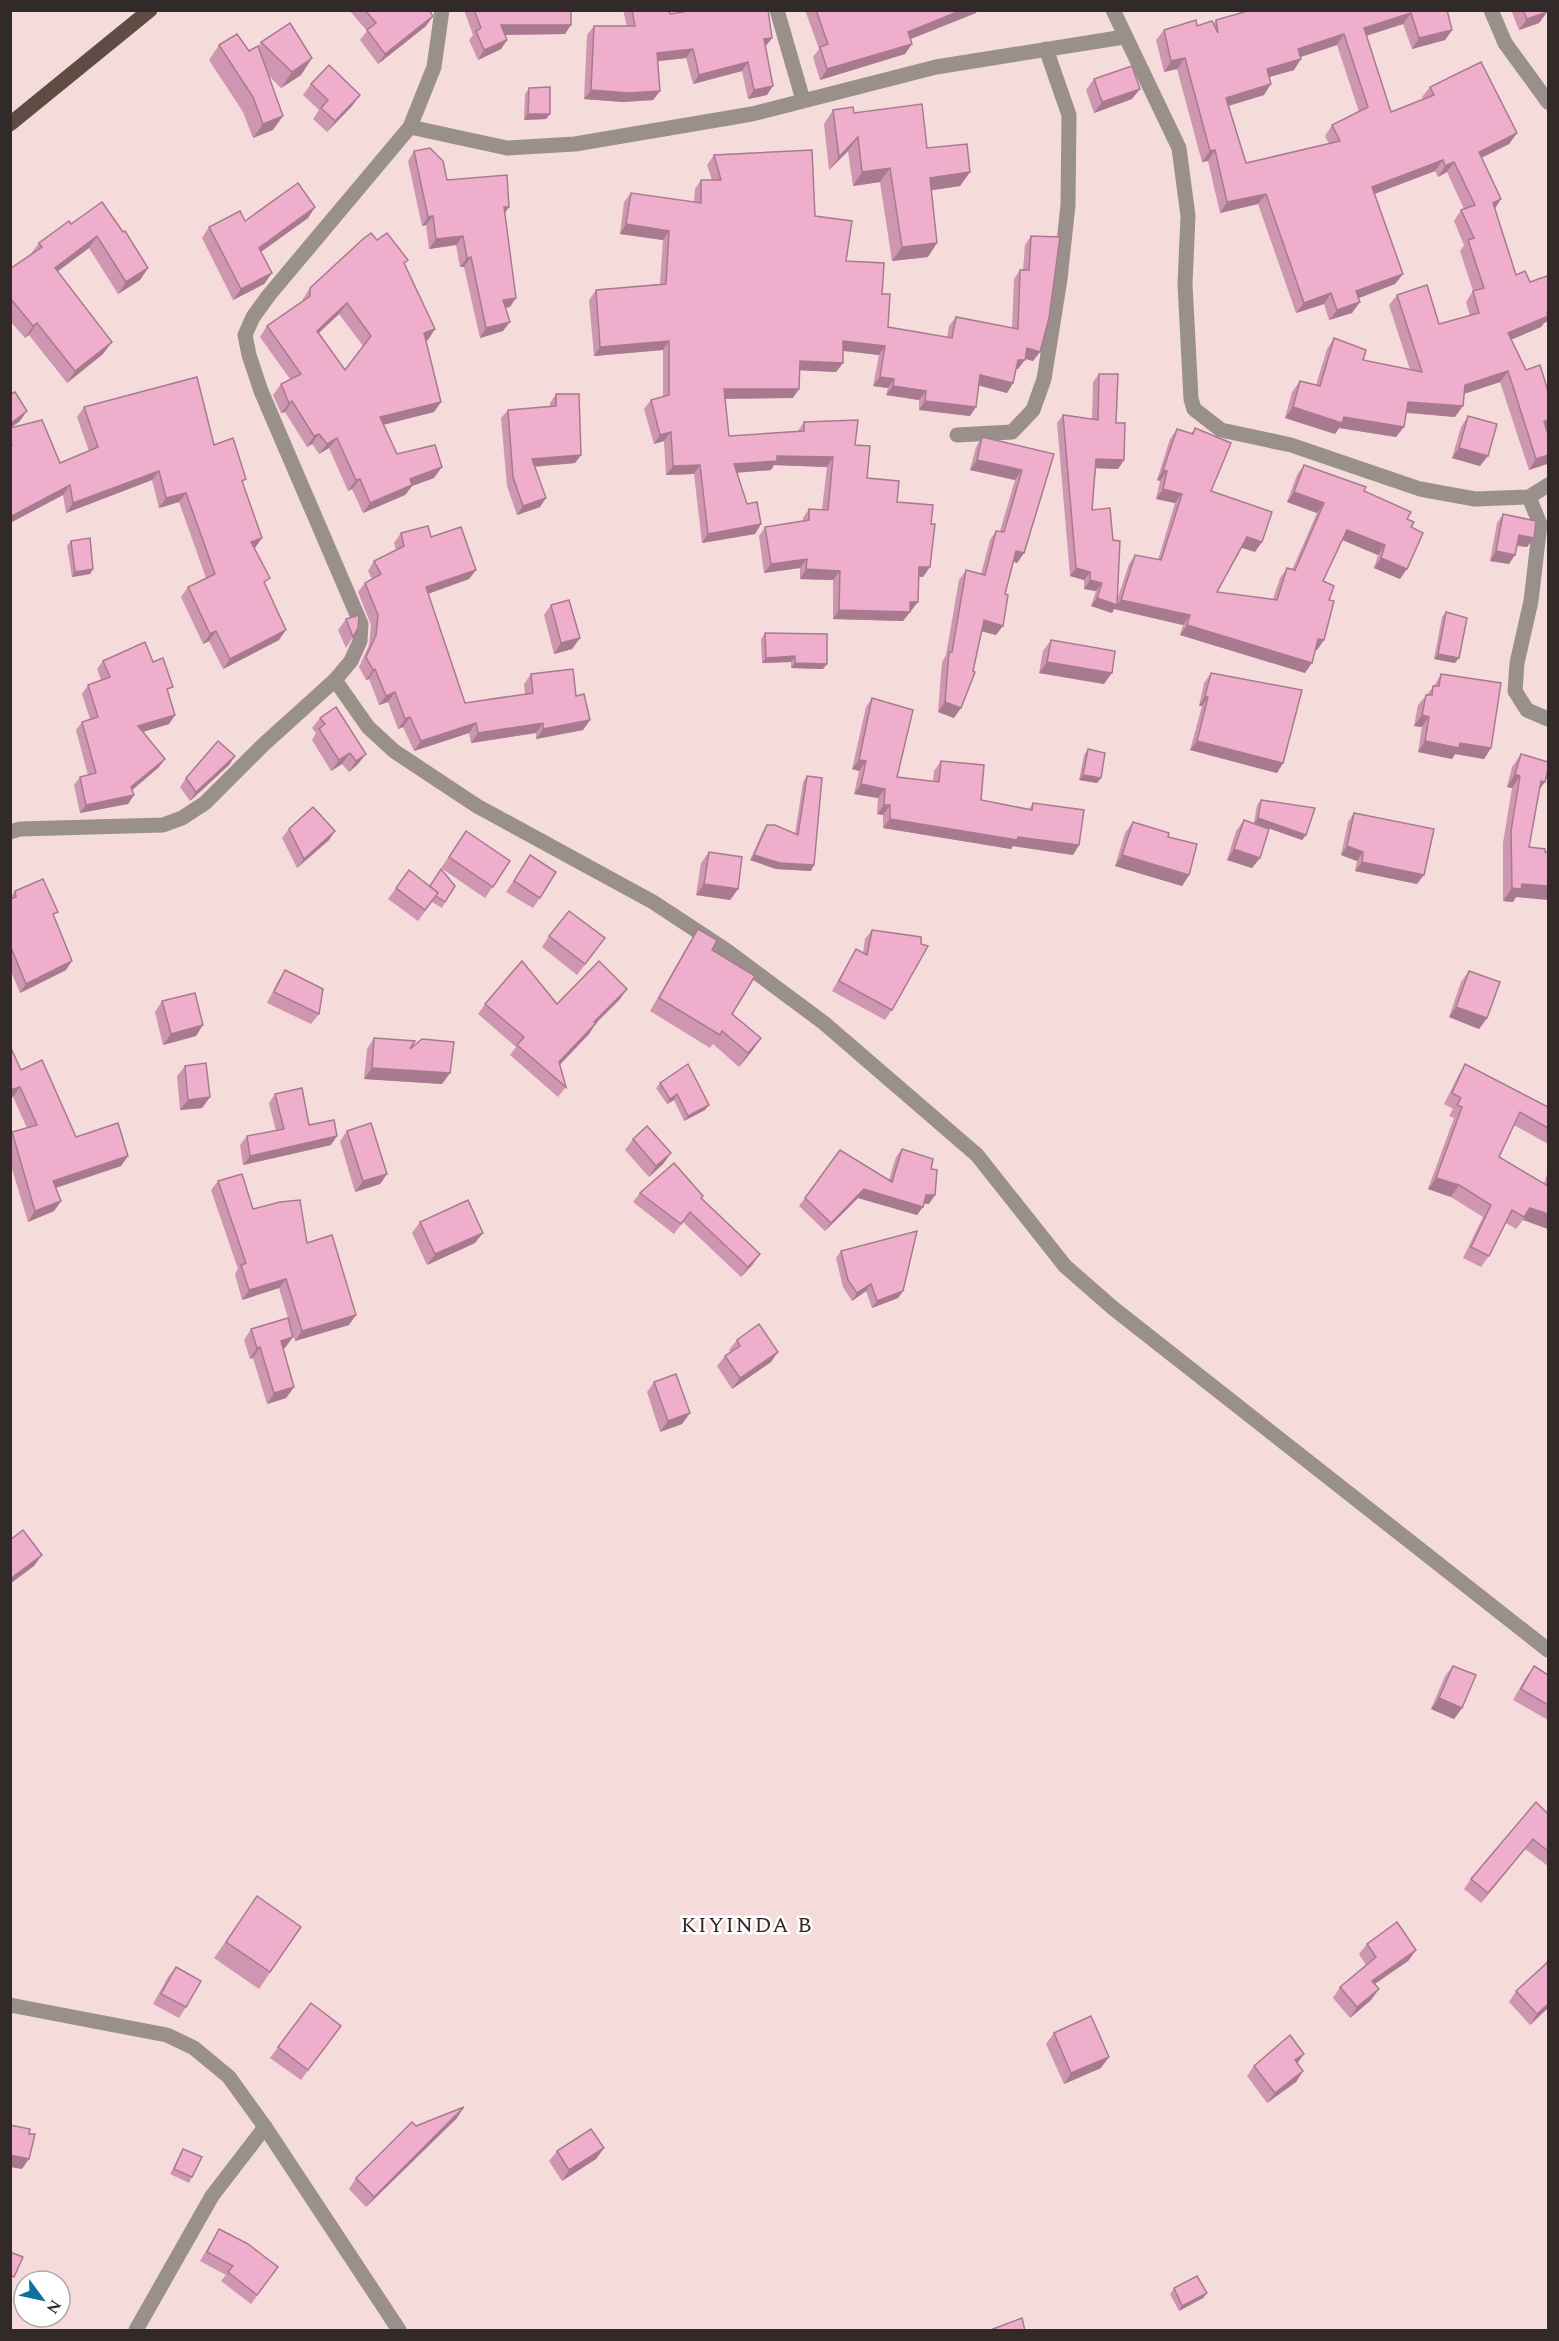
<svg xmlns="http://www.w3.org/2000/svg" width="1559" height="2341" viewBox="0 0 1559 2341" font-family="Spectral,serif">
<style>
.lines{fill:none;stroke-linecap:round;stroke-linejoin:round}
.street{stroke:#99908b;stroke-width:15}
.primary{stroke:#5d4d45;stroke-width:15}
.wall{fill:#ce96b0;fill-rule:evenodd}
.shaded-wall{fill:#a87a90}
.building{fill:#f0aecd;stroke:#a87a90;stroke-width:1.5;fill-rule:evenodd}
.labels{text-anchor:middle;stroke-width:5;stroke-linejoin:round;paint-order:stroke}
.quarter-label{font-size:22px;letter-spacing:1.5px;fill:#322929;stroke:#fff}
</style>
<rect width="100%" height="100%" fill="#f6dbdb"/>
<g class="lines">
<!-- street -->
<g class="street">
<path d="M777,10L803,100"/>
<path d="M1113,10L1179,148L1188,216L1185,284L1191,399L1194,409L1221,430L1291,445L1420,489L1475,499L1529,497L1548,485"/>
<path d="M1491,10L1505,43L1548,102"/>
<path d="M410,127L507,148L575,144L752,114L936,67L1124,37"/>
<path d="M957,435L1012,432L1033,410L1044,379L1060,279L1068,205L1069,115L1046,49"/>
<path d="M1529,497L1540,524L1531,601L1517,663L1515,691L1527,710L1548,719"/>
<path d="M335,680L368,727L394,751L477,806L653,902L726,950L824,1023L977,1155L1065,1266L1113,1308L1548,1650"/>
<path d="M10,832L20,829L163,825L182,818L205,803L263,745L335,680L351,661L360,641L361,624L261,391L249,355L245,335L253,317L269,295L410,127L434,67L442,10"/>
<path d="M10,2005L167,2035L194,2048L229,2077L265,2127L399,2330"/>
<path d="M136,2330L212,2196L265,2127"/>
</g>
<!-- primary -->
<path class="primary" d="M10,124L150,10"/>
</g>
<!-- wall -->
<g class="wall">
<path d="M349,10H429L433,16L426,26L378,64L360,40L367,31Z"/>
<path d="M464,10H571L565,34L505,35L507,40L501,49L478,60L469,40L473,35Z"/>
<path d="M623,10H669L670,14L772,38L765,47L767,95L748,99L742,71L693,84L686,58L658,61L660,91L653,100L623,102L584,99L587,35L594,26H627Z"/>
<path d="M805,10H977L976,13L911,39L912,44L905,54L820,80L813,57L819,49Z"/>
<path d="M1246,10H1447L1452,30L1445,40L1412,49L1403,24L1366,36L1391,112L1423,99L1422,97L1430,87L1517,133L1509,144L1481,158L1495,208L1516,275L1530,282L1548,279V321L1544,323L1541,327L1511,339L1547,430V464L1529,470L1500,382L1464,394L1455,417L1406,413L1396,437L1339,428L1335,434L1285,418L1292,392L1300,381L1316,385L1327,349L1334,338L1363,360L1410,370L1389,305L1397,295L1439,324L1470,316L1466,302L1473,291L1460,251L1464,245L1454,221L1461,210L1464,209L1447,172L1438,177L1435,171L1374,194L1403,274L1395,284L1358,298L1352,313L1329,320L1324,304L1296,313L1258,204L1220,213L1208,161L1202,162L1177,69L1164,72L1156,40L1164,30L1213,24L1216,20L1244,13ZM1337,45L1359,112L1332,125L1325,136L1329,144L1246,163L1228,106L1264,95L1269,77L1294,70L1301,57Z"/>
<path d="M1511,10H1546L1547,12L1539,23L1519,30Z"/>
<path d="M261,42L312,58L301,75L281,88L269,76L273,130L253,138L243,112L209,60L219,45L249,51L258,47Z"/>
<path d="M1094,79L1132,99L1094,113L1086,90Z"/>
<path d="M311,84L352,106L327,132L313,119L319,110L303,95Z"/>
<path d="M529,88L550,114L546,119L524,120L525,94Z"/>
<path d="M833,110L854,113L927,148L970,172L960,186L932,190L928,257L892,261L880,182L853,186L848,151L829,170L824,124Z"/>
<path d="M414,151L447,180L505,214L510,307L506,308L503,331L480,338L464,267H460L456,245L429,249L426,225L422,226L408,161Z"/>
<path d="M714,155L815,216L846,261L882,294L888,327L947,338L949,326L956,317L1012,328L1014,279L1020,270H1023L1025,245L1031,236L1040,352L1033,361L1025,359L1018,369H1016L1013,383L1007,393L979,385L970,416L919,410V400L886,395L888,388L873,386L879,355L843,351V363L836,372L800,370L793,398H725L729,436L798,431L804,422L855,445L867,478L897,502L923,577L919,576L911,611H910L903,621L833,619V580L800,579V568L764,573L759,536L765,527L803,521V518L809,509H822L827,467L774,465L771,470L737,473L747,504L761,524L755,534L702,543L694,474L666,475L664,441L654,444L644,409L651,400L663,397V350L594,356L589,300L596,290L660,284L663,240L620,234L624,202L631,193L694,202L695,189L701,180H712L707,165Z"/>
<path d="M102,202L148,268L140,280L118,294L89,248L58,271L103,354L67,383L29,335L25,338L10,321V269L30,255L39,243L71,224Z"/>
<path d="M315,207L308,218L261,252L272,273L264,284L233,300L202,238L209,227L245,221Z"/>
<path d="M377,240L405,265L428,340L426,341L441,402L434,412L384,425L397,454L434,478L412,486L405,495L363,513L352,489L348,491L329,448L319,454L312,444L307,447L285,412L281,413L273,395L281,384L290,379L260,337L267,326L303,301V299L310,288ZM339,314L363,346L345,370L319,333Z"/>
<path d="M1099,374L1116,423L1124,460L1118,469L1096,468L1092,510L1118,597L1129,564L1135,555L1158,560L1175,503L1156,499L1160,481L1157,480L1170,439L1177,429L1191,434L1195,428L1211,491L1255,552L1242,548L1217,592L1273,599L1280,578L1287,568L1292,570L1317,513L1287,502L1297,475L1304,465L1364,491L1407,519L1411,527L1400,579L1374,568L1378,555L1342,540L1323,581L1329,600L1317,650L1315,649L1305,673L1180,635L1183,625L1114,609L1112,613L1091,606L1096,591L1084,589V580L1070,576L1057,423L1063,415L1092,419L1093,382Z"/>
<path d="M10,394L20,421L11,428L60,463L89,451L77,417L84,407L214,445L243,484L255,548L265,585L279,640L223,669L209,641L203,644L181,597L188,587L206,578L179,502L159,508L152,480L66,513L63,495L10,523Z"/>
<path d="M556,394L581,455L575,463L535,467L540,507L517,515L507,486L501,418L508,410L550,406V403Z"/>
<path d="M1468,416L1480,466L1452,458L1461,427Z"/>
<path d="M982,437L1054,454L1024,553L1017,563L1013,561L1005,594L996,635L981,631L954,718L938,712L942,662L946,655L959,580L966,570L981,574L990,540L996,531H1000L1015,480L970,470L976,447Z"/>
<path d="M1503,514L1534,538L1527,547L1517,546L1509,564L1490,561L1497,523Z"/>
<path d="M401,533L431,537L476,570L469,579L428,594L465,703L525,694L524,684L531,674L576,696L590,720L583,730L536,739V733L471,743L469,733L414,751L403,727L398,729L388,702L379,705L369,679L366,680L359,667L369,645L371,625L358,592L365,583L372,579L368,571L374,561L396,550L394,543Z"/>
<path d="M71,541L93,569L90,574L72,577L67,546Z"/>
<path d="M551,605L580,638L572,649L554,654L544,615Z"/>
<path d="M1446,612L1455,663L1434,659L1442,617Z"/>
<path d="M346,619L353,637L346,648L338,630Z"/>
<path d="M765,633L823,669L791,668V662L762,663L761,639Z"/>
<path d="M1051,640L1104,684L1039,673L1043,651Z"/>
<path d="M103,661L153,662L168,693L175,715L169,724L143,732L165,759L158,768L132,790L134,795L128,804L80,813L74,785L80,777L88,775L76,730L82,722L90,719L82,694L88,685L101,680L97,669Z"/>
<path d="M1211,673L1283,763L1277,773L1190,750L1202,706H1199L1204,683Z"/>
<path d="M1441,674L1491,748L1484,759L1455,754L1452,759L1418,752L1422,727L1414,726L1418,705L1434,686Z"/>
<path d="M872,698L897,777L933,781L934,771L941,761L981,800L1029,809L1033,803L1079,845L1073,855L1013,846L1011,849L883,828V815L877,814L878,798L854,794L859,771L852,769L866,707Z"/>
<path d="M336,707L358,764L349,772L342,764L331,771L312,740L316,733L312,728L320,718Z"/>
<path d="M1088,749L1101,778L1097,783L1079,780L1084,755Z"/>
<path d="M1521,754L1539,790L1529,847L1545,852L1513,902L1503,901V843L1512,788L1507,787L1512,767Z"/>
<path d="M235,756L229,765L190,801L180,787L186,778Z"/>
<path d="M807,776L811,871L776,869L750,860L763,831L767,825L795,834L803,782Z"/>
<path d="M1261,800L1306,835L1302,840L1254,823L1257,805Z"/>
<path d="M1354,813L1417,884L1355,871L1357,861L1341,855L1348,822Z"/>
<path d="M1244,820L1260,858L1252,868L1227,860L1236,831Z"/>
<path d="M1133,822L1168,837L1189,875L1182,886L1115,866L1125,833Z"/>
<path d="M289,829L335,831L329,840L297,868L282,838Z"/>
<path d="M466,831L510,861L485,898L441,868Z"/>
<path d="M709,852L738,889L730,900L696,895L701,863Z"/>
<path d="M530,855L540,898L533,908L506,892Z"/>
<path d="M409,870L445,902L442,908L432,902L418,921L388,899Z"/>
<path d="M15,891L54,917L66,970L20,993L10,969V897Z"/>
<path d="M698,929L712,950L732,1014L761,1038L752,1051L739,1067L713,1044L710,1048L650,1011L689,943Z"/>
<path d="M872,930L892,1010L885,1020L832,991L850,959L856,949L863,953L865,939Z"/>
<path d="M549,936L597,949L577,975L542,947Z"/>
<path d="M285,970L319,1014L311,1024L267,1003L278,981Z"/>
<path d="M1469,971L1487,1018L1479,1029L1449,1017L1461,982Z"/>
<path d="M620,999L596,1023L589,1034L559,1065L566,1087L558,1097L510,1055L516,1047L478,1014L485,1004H557Z"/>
<path d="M162,1001L196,1036L163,1045L155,1012Z"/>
<path d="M374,1038L410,1049L450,1073L442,1084L364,1079L367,1049Z"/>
<path d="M1465,1064L1548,1107V1144L1514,1125L1499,1157L1544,1184L1548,1171V1229L1523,1220L1516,1229L1506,1223L1489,1256L1481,1267L1463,1258L1483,1217L1451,1197L1428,1189L1454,1118L1449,1116L1453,1109L1444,1104L1458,1076Z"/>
<path d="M185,1066L210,1097L202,1108L180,1110L177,1076Z"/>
<path d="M21,1070L76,1137L128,1156L121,1166L56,1188L61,1201L54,1211L28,1222L10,1162V1134L12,1132L27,1128L13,1097Z"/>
<path d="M660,1083L705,1110L684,1121L674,1100L667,1104L656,1088Z"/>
<path d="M275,1094L331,1145L243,1165L240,1145L247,1136L276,1131L269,1103Z"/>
<path d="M347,1131L387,1174L380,1184L355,1192L340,1141Z"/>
<path d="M633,1139L671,1153L663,1164L649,1177L625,1150Z"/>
<path d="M902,1149L931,1169L929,1204L924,1203L917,1215L858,1198L825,1231L799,1206L840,1150L889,1180L896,1157Z"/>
<path d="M218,1181L253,1209L307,1243L349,1325L295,1341L279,1288L242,1300L235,1274L238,1269L211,1190Z"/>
<path d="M640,1193L702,1198L753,1264L741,1277L683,1222L674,1234L633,1202Z"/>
<path d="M420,1222L475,1243L427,1265L412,1233Z"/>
<path d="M841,1251L903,1291L898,1298L872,1308L866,1291L852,1301L843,1287L836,1258Z"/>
<path d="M251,1329L285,1348L283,1349L294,1387L286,1398L267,1404L253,1358L250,1359L244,1340Z"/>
<path d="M737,1340L771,1362L732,1389L717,1366L725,1356L730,1352L729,1350Z"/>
<path d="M654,1382L690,1413L682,1424L660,1432L647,1392Z"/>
<path d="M1453,1666L1462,1708L1454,1719L1431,1709L1445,1676Z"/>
<path d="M1534,1666L1548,1675V1720L1513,1700L1526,1677Z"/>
<path d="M1548,1814V1866L1525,1849L1481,1903L1464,1889L1471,1879Z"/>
<path d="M257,1896L301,1927L259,1989L214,1958Z"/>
<path d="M1367,1944L1416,1950L1408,1961L1375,1984L1371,2000L1350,2018L1333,1998L1340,1987L1366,1965L1359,1954Z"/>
<path d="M1548,1959V2008L1530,2025L1509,2002L1516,1991L1543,1966Z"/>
<path d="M176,1967L186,2007L179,2018L153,2004L168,1977Z"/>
<path d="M341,2026L301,2080L270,2058L278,2047Z"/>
<path d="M1054,2033L1101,2068L1064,2084L1046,2044Z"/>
<path d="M1297,2063L1303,2071L1296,2082L1267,2103L1247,2076L1254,2066Z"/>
<path d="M457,2118L366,2207L349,2189L356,2178L416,2126Z"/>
<path d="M604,2148L596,2159L562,2181L549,2161L557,2151Z"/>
<path d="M183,2149L192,2177L189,2183L170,2174L180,2154Z"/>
<path d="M219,2229L278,2267L251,2304L221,2281L226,2275L200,2261L213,2239Z"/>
<path d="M1174,2288L1207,2293L1203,2298L1179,2311L1170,2294Z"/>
</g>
<!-- shaded-wall -->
<g class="shaded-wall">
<path d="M962,10H977L976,13L900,43L908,32Z"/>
<path d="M1547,12L1539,23L1519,30L1527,19Z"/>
<path d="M1411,13L1403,24L1356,39L1364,28Z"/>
<path d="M433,16L426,26L378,64L385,54Z"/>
<path d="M501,25H571L565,34L495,35Z"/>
<path d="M1452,30L1445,40L1412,49L1419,38Z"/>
<path d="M1344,34L1337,45L1291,60L1298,49Z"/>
<path d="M772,38L765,47L764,39Z"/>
<path d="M507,40L501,49L478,60L484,50Z"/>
<path d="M912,44L905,54L820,80L827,69Z"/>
<path d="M693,49L686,58L651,62L657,53Z"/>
<path d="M312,58L301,75L281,88L292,72Z"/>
<path d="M1185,58L1177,69L1164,72L1171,61Z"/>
<path d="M1301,59L1294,70L1259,80L1267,69Z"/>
<path d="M748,62L742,71L693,84L699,75Z"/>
<path d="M1271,84L1264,95L1218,109L1226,98Z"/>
<path d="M773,86L767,95L748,99L754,90Z"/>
<path d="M1140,89L1132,99L1094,113L1102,102Z"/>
<path d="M591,90L660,91L653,100L623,102L584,99Z"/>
<path d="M360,95L352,106L327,132L335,121Z"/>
<path d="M528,114H550L546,119L524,120Z"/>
<path d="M283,116L273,130L253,138L263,124Z"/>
<path d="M1517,133L1509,144L1471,163L1479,152Z"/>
<path d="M858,137L848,151L829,170L839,157Z"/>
<path d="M1215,150L1208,161L1202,162L1210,151Z"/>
<path d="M1443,160L1435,171L1364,198L1372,187Z"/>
<path d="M1454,162L1447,172L1438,177L1445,166Z"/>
<path d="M890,168L880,182L853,186L862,172Z"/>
<path d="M970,172L960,186L920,192L930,178Z"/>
<path d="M1266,194L1258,204L1220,213L1227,202Z"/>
<path d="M1501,199L1494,210L1493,203Z"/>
<path d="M315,207L308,218L251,259L259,248Z"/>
<path d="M504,207H509L503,216Z"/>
<path d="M433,216L426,225L422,226L428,217Z"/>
<path d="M626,224L669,231L663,240L620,234Z"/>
<path d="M97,236L89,248L46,280L55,268Z"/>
<path d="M463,236L456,245L429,249L436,239Z"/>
<path d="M937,243L928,257L892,261L902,247Z"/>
<path d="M471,257L464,267H460L467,258Z"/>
<path d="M148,268L140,280L118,294L126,282Z"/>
<path d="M272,273L264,284L233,300L241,289Z"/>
<path d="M1403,274L1395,284L1349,302L1356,291Z"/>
<path d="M1331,293L1324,304L1296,313L1304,303Z"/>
<path d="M516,298L510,307L497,309L503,300Z"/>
<path d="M1360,302L1352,313L1329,320L1337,310Z"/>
<path d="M347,303L339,314L310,341L317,331Z"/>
<path d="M1548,313V321L1544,323L1541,327L1501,344L1508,333Z"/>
<path d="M510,322L503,331L480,338L486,328Z"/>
<path d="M37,323L29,335L25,338L33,326Z"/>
<path d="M435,329L428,340L416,343L424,333Z"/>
<path d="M669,341L663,350L594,356L600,347Z"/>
<path d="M843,341L885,346L879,355L837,350Z"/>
<path d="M112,342L103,354L67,383L75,371Z"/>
<path d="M1027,348L1040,352L1033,361L1020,357Z"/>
<path d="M1018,360H1025L1018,369H1011Z"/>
<path d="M800,361L843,363L836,372L793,370Z"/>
<path d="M1508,371L1500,382L1457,396L1465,385Z"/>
<path d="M980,375L1013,383L1007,393L973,384Z"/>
<path d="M880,377L894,379L888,388L873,386Z"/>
<path d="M893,386L926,391L919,400L886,395Z"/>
<path d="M724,389H799L793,398L718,399Z"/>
<path d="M292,401L285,412L281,413L289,403Z"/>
<path d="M925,401L976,407L970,416L919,410Z"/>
<path d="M441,402L434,412L373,427L380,417Z"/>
<path d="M1408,402L1463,406L1455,417L1401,412Z"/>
<path d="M1293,407L1344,417L1404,427L1396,437L1339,428L1335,434L1285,418Z"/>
<path d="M27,411L20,421L10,428V424Z"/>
<path d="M1548,420V430L1537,431L1544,421Z"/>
<path d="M671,432L664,441L654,444L660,435Z"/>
<path d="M319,434L312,444L307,447L314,436Z"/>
<path d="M337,438L329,448L319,454L327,444Z"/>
<path d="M1459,448L1488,456L1480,466L1452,458Z"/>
<path d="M581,455L575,463L525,467L532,459Z"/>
<path d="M1548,455V461L1547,464L1529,470L1536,459Z"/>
<path d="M777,456L833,457L827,467L774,465L771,470L728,473L734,464Z"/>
<path d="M1096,459L1124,460L1118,469L1091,468Z"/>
<path d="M977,460L1022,470L1015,480L970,470Z"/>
<path d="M700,465L694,474L666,475L673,466Z"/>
<path d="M442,467L434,478L412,486L405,495L363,513L370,503L410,479Z"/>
<path d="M1163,470L1167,471L1160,481L1157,480Z"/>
<path d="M159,471L152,480L66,513L73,503Z"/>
<path d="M360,479L352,489L348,491L356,480Z"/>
<path d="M70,485L63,495L10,523V517Z"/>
<path d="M1163,489L1182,494L1175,503L1156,499Z"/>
<path d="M1294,492L1324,503L1317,513L1287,502Z"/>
<path d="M186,493L179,502L159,508L166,498Z"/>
<path d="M546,498L540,507L517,515L523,506Z"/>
<path d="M761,524L755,534L702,543L708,534Z"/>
<path d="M1347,530L1385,545L1378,555L1340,539Z"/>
<path d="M1519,535L1534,538L1527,547L1512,545Z"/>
<path d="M1247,537L1262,542L1255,552L1240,547Z"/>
<path d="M262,538L255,548L245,552L251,542Z"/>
<path d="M1016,551L1024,553L1017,563L1009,560Z"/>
<path d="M1496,551L1515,555L1509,564L1490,561Z"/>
<path d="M1381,558L1407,569L1400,579L1374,568Z"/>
<path d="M807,559L800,568L764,573L771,564Z"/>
<path d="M919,567H930L923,577L913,576Z"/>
<path d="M1076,568L1090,572L1084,580L1070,576Z"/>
<path d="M93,569L90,574L72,577L75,572Z"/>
<path d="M806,569L840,571L833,580L800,579Z"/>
<path d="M476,570L469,579L419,597L426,587Z"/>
<path d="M1090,580L1102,583L1096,591L1084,589Z"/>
<path d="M1097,598L1117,605L1121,600L1190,615L1183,625L1114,609L1112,613L1091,606Z"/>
<path d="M910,602H918L911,611H904Z"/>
<path d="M839,610L910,612L903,621L833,619Z"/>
<path d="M984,620L1003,626L996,635L977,630Z"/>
<path d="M1187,625L1312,663L1305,673L1180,635Z"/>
<path d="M286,630L279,640L223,669L230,659Z"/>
<path d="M216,631L209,641L203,644L210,634Z"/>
<path d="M580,638L572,649L554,654L561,643Z"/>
<path d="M1318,639L1324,640L1317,650L1311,648Z"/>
<path d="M1438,654L1459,658L1455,663L1434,659Z"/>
<path d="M795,656L791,662L762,663L766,658Z"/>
<path d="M1047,662L1112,673L1104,684L1039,673Z"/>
<path d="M795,663L827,664L823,669L791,668Z"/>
<path d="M375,669L369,679L366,680L373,670Z"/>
<path d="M395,692L388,702L379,705L386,696Z"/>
<path d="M1205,696L1208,697L1202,706H1199Z"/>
<path d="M945,702L961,708L954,718L938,712Z"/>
<path d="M175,715L169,724L132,735L138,726Z"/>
<path d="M1422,715L1429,717L1422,727L1414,726Z"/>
<path d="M410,717L403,727L398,729L405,719Z"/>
<path d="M590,720L583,730L536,739L543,729Z"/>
<path d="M476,723L469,733L414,751L421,741Z"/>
<path d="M543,723L536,733L471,743L478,733Z"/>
<path d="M1197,741L1283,763L1277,773L1190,750Z"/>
<path d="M1425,741L1460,743L1491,748L1484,759L1455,754L1452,759L1418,752Z"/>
<path d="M350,753L342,764L331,771L339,760Z"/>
<path d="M366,754L358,764L349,772L356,761Z"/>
<path d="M235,756L229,765L190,801L196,792Z"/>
<path d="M165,759L158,768L125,796L131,787Z"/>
<path d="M859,760L866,761L859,771L852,769Z"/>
<path d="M1515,774L1520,776L1512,788L1507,787Z"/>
<path d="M1083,775L1101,778L1097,783L1079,780Z"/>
<path d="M1541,781L1545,782L1536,794Z"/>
<path d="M861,784L885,789L878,798L854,794Z"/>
<path d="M134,795L128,804L80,813L86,805Z"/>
<path d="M884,805H890L883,815L877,814Z"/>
<path d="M1258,818L1306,835L1302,840L1254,823Z"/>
<path d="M890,819L1018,837L1079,845L1073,855L1013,846L1011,849L883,828Z"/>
<path d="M335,831L329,840L297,868L304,859Z"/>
<path d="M1347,846L1363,852L1357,861L1341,855Z"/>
<path d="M1234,849L1260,858L1252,868L1227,860Z"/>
<path d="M754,855L814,865L811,871L776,869L750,860Z"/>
<path d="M1122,855L1189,875L1182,886L1115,866Z"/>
<path d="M1362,862L1424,875L1417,884L1355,871Z"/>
<path d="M704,884L738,889L730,900L696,895Z"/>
<path d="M1522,884L1548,886V900L1516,897L1513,902L1503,901L1512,888Z"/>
<path d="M72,961L66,970L20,993L26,984Z"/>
<path d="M627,989L620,999L587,1032L594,1022Z"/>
<path d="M1456,1007L1487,1018L1479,1029L1449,1017Z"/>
<path d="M596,1023L589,1034L552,1073L559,1062Z"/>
<path d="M203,1025L196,1036L163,1045L171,1034Z"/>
<path d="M761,1038L752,1051L739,1067L748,1053Z"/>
<path d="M372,1068L450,1073L442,1084L364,1079Z"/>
<path d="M20,1087L13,1097L10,1098V1090Z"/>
<path d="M677,1094L674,1100L667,1104L670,1099Z"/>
<path d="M210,1097L202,1108L180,1110L188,1100Z"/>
<path d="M709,1105L705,1110L684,1121L688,1116Z"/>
<path d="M337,1136L331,1145L243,1165L250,1156Z"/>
<path d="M671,1153L663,1164L649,1177L656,1166Z"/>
<path d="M128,1156L121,1166L46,1191L53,1181Z"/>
<path d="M387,1174L380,1184L355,1192L363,1181Z"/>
<path d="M1436,1178L1459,1185L1451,1197L1428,1189Z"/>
<path d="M864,1189L923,1207L917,1215L858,1198L825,1231L831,1223Z"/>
<path d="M926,1195H935L929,1204L920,1203Z"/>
<path d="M61,1201L54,1211L28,1222L35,1211Z"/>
<path d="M1530,1208L1548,1214V1229L1523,1220Z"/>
<path d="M483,1233L475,1243L427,1265L435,1254Z"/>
<path d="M760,1254L753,1264L741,1277L748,1267Z"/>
<path d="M286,1279L279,1288L242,1300L249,1290Z"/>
<path d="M871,1284L866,1291L852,1301L857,1293Z"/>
<path d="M903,1291L898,1298L872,1308L877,1301Z"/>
<path d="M356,1315L349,1325L295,1341L302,1331Z"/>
<path d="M293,1337L285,1348L273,1352L281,1341Z"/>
<path d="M260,1347L253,1358L250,1359L257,1348Z"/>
<path d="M778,1352L771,1362L732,1389L740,1378Z"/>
<path d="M294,1387L286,1398L267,1404L274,1393Z"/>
<path d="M690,1413L682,1424L660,1432L668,1421Z"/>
<path d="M42,1555L34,1566L10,1584V1579Z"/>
<path d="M1439,1698L1462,1708L1454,1719L1431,1709Z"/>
<path d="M1533,1839L1525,1849L1481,1903L1488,1893Z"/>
<path d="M1416,1950L1408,1961L1364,1991L1372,1981Z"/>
<path d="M1379,1989L1371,2000L1350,2018L1357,2007Z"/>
<path d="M1548,2004V2008L1530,2025L1537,2014Z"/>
<path d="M1304,2054L1297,2064L1295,2060Z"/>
<path d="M1109,2057L1101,2068L1064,2084L1071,2073Z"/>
<path d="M1303,2071L1296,2082L1267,2103L1275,2093Z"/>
<path d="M464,2107L457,2118L366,2207L374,2197Z"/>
<path d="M604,2148L596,2159L562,2181L569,2170Z"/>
<path d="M10,2155L29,2159L22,2169L10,2167Z"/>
<path d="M1207,2293L1203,2298L1179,2311L1182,2306Z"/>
</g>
<!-- building -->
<g class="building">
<path d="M365,10H429L433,16L385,54L367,30L376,23Z"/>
<path d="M474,10H571V25H501L507,40L484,50L476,31L481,28Z"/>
<path d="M632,10H669L670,14L695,10H768L772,38L764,39L773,86L754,90L748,62L699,75L693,49L657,53L660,91L629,93L591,90L594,26H635Z"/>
<path d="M816,10H962L908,32L912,44L827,69L820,47L828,44Z"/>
<path d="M1251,10H1447L1452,30L1419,38L1411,13L1364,28L1391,112L1434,95L1430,87L1481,62L1517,133L1479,152L1501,199L1493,203L1516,275L1525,271L1530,282L1547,276L1548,279V313H1547L1548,316L1508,333L1526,370L1540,365L1548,391V420L1544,421L1548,435V455L1536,459L1508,371L1465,385L1463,406L1408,402L1404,427L1344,417L1342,423L1293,407L1300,381L1320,386L1334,338L1366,350L1363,360L1422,372L1397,295L1427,285L1439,324L1479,313L1473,291L1484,288L1468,240L1474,238L1461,210L1475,205L1454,162L1445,166L1443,160L1372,187L1403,274L1356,291L1360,302L1337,310L1331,293L1304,303L1266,194L1227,202L1215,150L1210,151L1185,58L1171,61L1164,30L1196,20L1197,26L1212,21L1218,33L1216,20ZM1344,34L1368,107L1332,125L1340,141L1246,163L1226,98L1271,84L1267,69L1301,59L1298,49Z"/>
<path d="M1523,10H1546L1547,12L1527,19Z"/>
<path d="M290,23L312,58L292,72L261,42Z"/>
<path d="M237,34L249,51L258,46L283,116L263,124L253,97L219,45Z"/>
<path d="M329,65L360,95L335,121L321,108L328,100L311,84Z"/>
<path d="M1132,66L1140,89L1102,102L1094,79Z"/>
<path d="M550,87V114H528L529,88Z"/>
<path d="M922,104L927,148L967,144L970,172L930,178L937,243L902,247L890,168L862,172L858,137L839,157L833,110L853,107L854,113Z"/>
<path d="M430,148L443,161L447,180L507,175L509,207H504L516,298L503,300L510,322L486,328L471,257L467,258L463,236L436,239L433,216L428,217L414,151Z"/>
<path d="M812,150L815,216L852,221L846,261L884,263L882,294H890L888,327L952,338L956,317L1018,329L1020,270H1029L1031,236L1060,237L1049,318L1040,352L1027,348L1025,360H1018L1013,383L980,375L976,407L925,401L926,391L893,386L894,379L880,377L885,346L843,341V363L800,361L799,389H724L729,436L804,431V422L858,420L855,445L870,446L867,478L899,481L897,502L933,505L931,524H935L930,567H919L918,602H910V612L839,610L840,571L806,569L807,559L771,564L765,527L809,520V509L828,510L833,457L777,456V461L734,464L747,504L757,502L761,524L708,534L700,465L673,466L671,432L660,435L651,400L669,395V341L600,347L596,290L666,284L669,231L626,224L631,193L701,203V180H721L714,155Z"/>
<path d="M298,183L315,207L259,248L272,273L241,289L209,227L240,211L245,221Z"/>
<path d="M102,202L123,232L125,231L148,268L126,282L97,236L55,268L112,342L75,371L37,323L33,326L11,299H10V269L42,247L39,243L69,221L71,224Z"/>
<path d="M371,233L377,240L387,233L408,260L404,263L435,329L424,333L441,402L380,417L397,454L435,445L442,467L410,479L412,485L370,503L360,479L356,480L337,438L327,444L319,434L314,436L292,401L289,403L281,384L301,374L267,326L310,296V288L363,239ZM347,303L371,336L345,370L317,331Z"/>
<path d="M1099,374H1118L1116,423H1125L1124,460L1096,459L1092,510L1110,508L1113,540L1120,541L1117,605L1097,598L1102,583L1090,580V572L1076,568L1063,415L1098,420Z"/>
<path d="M197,377L214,445L233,438L246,479L242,481L262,538L251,542L270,578L264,582L286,630L230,659L216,631L210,634L188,587L215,574L186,493L166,498L159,471L73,503L70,485L10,517V446L12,445L10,443V428L42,420L60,463L98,447L84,407Z"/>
<path d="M15,392L27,411L10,424V394Z"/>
<path d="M556,394H579L581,455L532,459L546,498L523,506L513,477L508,410L556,406Z"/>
<path d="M1468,416L1497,424L1488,456L1459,448Z"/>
<path d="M1195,428L1231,443L1211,491L1272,512L1262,542L1247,537L1217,592L1277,600L1287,568L1295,570L1324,503L1294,492L1304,465L1366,487L1364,491L1411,512L1407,519L1414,522L1411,527L1423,533L1407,569L1381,558L1385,545L1347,530L1323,581L1334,586L1329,600L1334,601L1324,640L1318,639L1312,663L1187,625L1190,615L1121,600L1135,555L1161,560L1182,494L1163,489L1167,471L1163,470L1177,429L1193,434Z"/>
<path d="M982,437L1054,454L1024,553L1016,551L1005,594L1008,595L1003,626L984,620L973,671L975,672L961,708L945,702L949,652H952L966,570L985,575L996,531L1004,532L1022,470L977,460Z"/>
<path d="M1503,514L1536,521L1534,538L1519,535L1515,555L1496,551Z"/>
<path d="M428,526L431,537L461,527L476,570L426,587L465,703L533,693L531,674L573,669L576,696L584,694L590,720L543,729V723L478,733L476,723L421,741L410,717L405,719L395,692L386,696L375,669L373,670L366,657L376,635L378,615L365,583L381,574L374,561L404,546L401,533Z"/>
<path d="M90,538L93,569L75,572L71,541Z"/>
<path d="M569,600L580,638L561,643L551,605Z"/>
<path d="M1446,612L1467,618L1459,658L1438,654Z"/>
<path d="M359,615L358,628L353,637L346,619Z"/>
<path d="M765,633L827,634V664L795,663V656L766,658Z"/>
<path d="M1051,640L1115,651L1112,673L1047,662Z"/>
<path d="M145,642L153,662L163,658L173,687L167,689L175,715L138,726L165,759L131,787L134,795L86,805L80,777L96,773L82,722L98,717L88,685L110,677L103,661Z"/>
<path d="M1211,673L1302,690L1283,763L1197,741L1208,697L1205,696Z"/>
<path d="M1441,674L1501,683L1491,748L1460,743L1459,748L1425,741L1429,717L1422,715L1426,695H1432L1433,686H1439Z"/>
<path d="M872,698L913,710L897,777L939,782L941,761L984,765L981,800L1032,810L1033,803L1084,810L1079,845L1018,837L1017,840L890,819V805H884L885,789L861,784L866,761L859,760Z"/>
<path d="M336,707L366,754L356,761L350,753L339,760L319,729L325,724L320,718Z"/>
<path d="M218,741L235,756L196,792L186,778Z"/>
<path d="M1088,749L1105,753L1101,778L1083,775Z"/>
<path d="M1521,754L1548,762V770L1545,782L1541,781L1529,847L1545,849V852H1548V886L1522,884L1521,889L1512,888L1511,831L1520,776L1515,774Z"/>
<path d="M807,776L822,778L814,865L780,863L754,855L767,825H775L798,835Z"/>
<path d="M1261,800L1315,808L1306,835L1258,818Z"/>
<path d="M313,807L335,831L304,859L289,829Z"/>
<path d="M1354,813L1434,829L1424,875L1362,862L1363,852L1347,846Z"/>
<path d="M1244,820L1269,829L1260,858L1234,849Z"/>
<path d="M1133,822L1169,833L1168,837L1197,844L1189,875L1122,855Z"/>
<path d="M466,831L510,861L493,887L449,857Z"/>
<path d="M709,852L742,857L738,889L704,884Z"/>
<path d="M530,855L556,872L540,898L514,881Z"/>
<path d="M441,869L455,886L445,902L436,896L438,893L430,886Z"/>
<path d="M409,870L438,893L425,910L396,888Z"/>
<path d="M43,879L58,912L53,914L72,961L26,984L10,945V899L16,897L15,891Z"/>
<path d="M569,911L605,938L585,964L549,936Z"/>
<path d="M698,929L717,940L712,950L755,976L732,1014L761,1038L748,1053L722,1031L720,1035L659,998Z"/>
<path d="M872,930L921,937V944L928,946L892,1010L839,981L856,949L867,955Z"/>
<path d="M522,961L557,1004L599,961L627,989L594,1022L596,1023L559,1062L566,1087L517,1045L524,1037L485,1004Z"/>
<path d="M285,970L323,989L319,1014L274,992Z"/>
<path d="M1469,971L1500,982L1487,1018L1456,1007Z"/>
<path d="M195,993L203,1025L171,1034L162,1001Z"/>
<path d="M374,1038L415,1041L410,1049L422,1039L454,1042L450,1073L372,1068Z"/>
<path d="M10,1046L21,1070L42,1060L76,1137L118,1123L128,1156L53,1181L61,1201L35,1211L12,1132L37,1125L20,1087L10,1090Z"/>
<path d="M206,1063L210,1097L188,1100L185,1066Z"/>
<path d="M688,1064L709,1105L688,1116L677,1094L670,1099L660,1083Z"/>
<path d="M1465,1064L1548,1107V1128L1520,1112L1499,1157L1548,1186V1183V1214L1530,1208L1524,1217L1512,1210L1489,1256L1471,1247L1491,1205L1459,1185L1436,1178L1462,1107L1457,1105L1461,1098L1452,1093Z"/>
<path d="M302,1088L309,1125L334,1120L337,1136L250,1156L247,1136L284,1129L275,1094Z"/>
<path d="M371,1123L387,1174L363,1181L347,1131Z"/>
<path d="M647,1126L671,1153L656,1166L633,1139Z"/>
<path d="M902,1149L933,1159L931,1169L937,1170L935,1195H926L923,1207L864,1189L831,1223L805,1198L840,1150L892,1182Z"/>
<path d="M674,1163L703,1196L701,1198L760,1254L748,1267L690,1212L681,1224L640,1193Z"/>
<path d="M242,1174L253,1209L280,1202L300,1200L307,1243L332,1235L356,1315L302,1331L286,1279L249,1290L241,1265L246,1263L218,1181Z"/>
<path d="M468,1200L483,1233L435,1254L420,1222Z"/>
<path d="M917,1231L903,1291L877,1301L871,1284L857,1293L848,1280L841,1251Z"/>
<path d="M288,1318L293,1337L281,1341L294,1387L274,1393L260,1347L257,1348L251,1329Z"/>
<path d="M759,1324L778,1352L740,1378L725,1356L740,1346L737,1340Z"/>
<path d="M676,1374L690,1413L668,1421L654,1382Z"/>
<path d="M23,1530L42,1555L10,1579V1540Z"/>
<path d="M1453,1666L1476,1675L1462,1708L1439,1698Z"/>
<path d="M1534,1666L1548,1675V1705L1521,1689Z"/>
<path d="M1536,1802L1548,1814V1851L1533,1839L1488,1893L1471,1879Z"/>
<path d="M257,1896L301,1927L270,1972L226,1942Z"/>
<path d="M1397,1922L1416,1950L1372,1981L1379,1989L1357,2007L1340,1987L1376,1957L1367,1944Z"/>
<path d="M1548,1962V2004L1537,2014L1516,1991Z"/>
<path d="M176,1967L201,1981L186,2007L161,1994Z"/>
<path d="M311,2003L341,2026L308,2070L278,2047Z"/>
<path d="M1091,2016L1109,2057L1071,2073L1054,2033Z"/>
<path d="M1290,2035L1304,2054L1295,2060L1303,2071L1275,2093L1254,2066Z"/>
<path d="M464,2107L374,2197L356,2178L412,2122L416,2126Z"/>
<path d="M10,2125L30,2129L29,2134H35L29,2159L10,2155Z"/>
<path d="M591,2129L604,2148L569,2170L557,2151Z"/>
<path d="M183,2149L202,2157L192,2177L174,2169Z"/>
<path d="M219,2229L248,2244L278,2267L257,2295L228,2272L233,2266L207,2252Z"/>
<path d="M10,2252L23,2257L14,2277L10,2275Z"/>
<path d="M1197,2276L1207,2293L1182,2306L1174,2288Z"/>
<path d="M1022,2318L1025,2331H994L993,2329Z"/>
</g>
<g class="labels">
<!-- quarter labels -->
<g class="quarter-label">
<text x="747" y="1932">KIYINDA B</text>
</g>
</g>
<!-- border -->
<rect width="1559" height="2341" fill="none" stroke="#322929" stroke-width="24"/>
<!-- north arrow -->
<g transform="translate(42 2299) rotate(123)"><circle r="28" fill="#ffffff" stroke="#ada9a9" stroke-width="1.5"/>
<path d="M0-4.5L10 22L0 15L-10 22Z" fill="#0c6f9d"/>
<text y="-9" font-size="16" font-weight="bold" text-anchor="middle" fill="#322929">N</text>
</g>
</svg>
